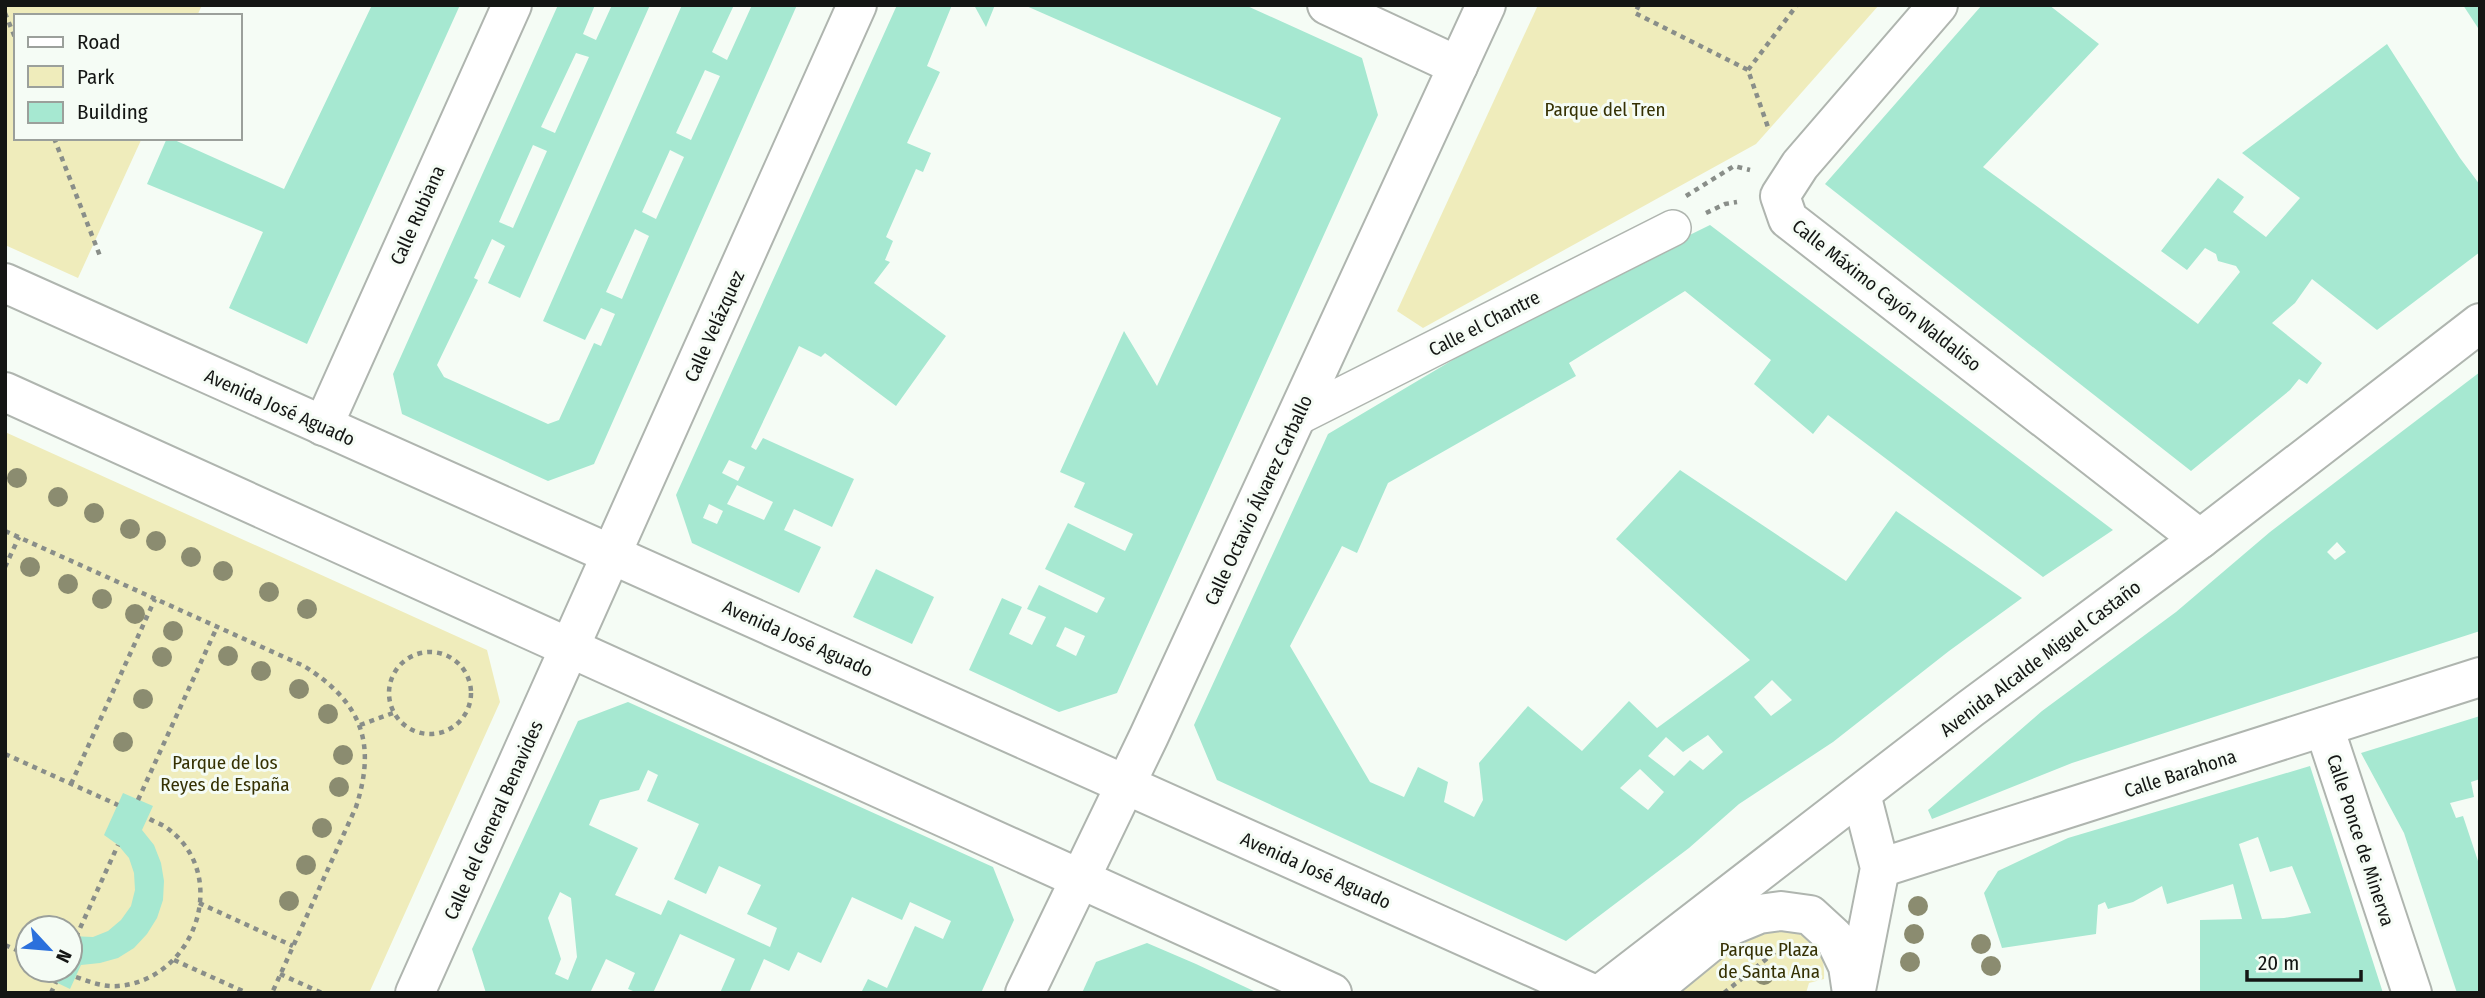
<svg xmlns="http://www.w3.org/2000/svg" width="2485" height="998" viewBox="0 0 2485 998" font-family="'Fira Sans Condensed',sans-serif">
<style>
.green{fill:#efecbb;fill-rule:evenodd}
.building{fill:#a6e8d1;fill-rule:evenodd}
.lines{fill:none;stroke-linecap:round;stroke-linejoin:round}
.pedestrian-casing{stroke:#afb5af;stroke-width:38}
.minor-casing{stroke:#afb5af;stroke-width:42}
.secondary-casing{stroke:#afb5af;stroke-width:42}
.primary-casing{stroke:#afb5af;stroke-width:42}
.path{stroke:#898e89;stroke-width:4.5;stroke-dasharray:5 5;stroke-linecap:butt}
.pedestrian{stroke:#fff;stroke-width:35}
.minor{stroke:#fff;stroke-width:38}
.secondary{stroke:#fff;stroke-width:38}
.primary{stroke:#fff;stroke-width:38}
.tree{fill:#8b8c70}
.labels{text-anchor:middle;stroke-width:6;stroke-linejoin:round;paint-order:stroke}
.park-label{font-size:19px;fill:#353103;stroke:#f5fcf5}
.street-label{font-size:19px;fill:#141614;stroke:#f5fcf5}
</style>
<rect width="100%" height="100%" fill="#f5fcf5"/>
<!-- green -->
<g class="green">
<path d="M5,5H202L197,16H16V138H142L78,278L5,245Z"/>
<path d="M1538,5H1879L1756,144L1423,328L1397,311Z"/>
<path d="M5,432L487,650L500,702L369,993H5ZM28,928H70V970H28Z"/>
<path d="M1771,926C1805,933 1826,939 1824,979L1809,983L1806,993H1661L1732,934Z"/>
</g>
<!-- building -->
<g class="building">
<path d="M372,5H460L307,344L229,308L263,232L147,184L167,138H170L284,189Z"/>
<path d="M558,5H595L583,34L596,40L612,5H650L520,298L488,283L505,246L492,239L474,278L478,280L437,365L444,377L548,424L559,420L594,343L601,346L615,314L601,308L585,340L543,321L682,5H734L712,52L727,60L752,5H797L594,464L548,481L402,414L393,374ZM576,53L589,57L555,133L541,127ZM705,70L720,76L691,140L676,133ZM533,145L547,151L513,228L499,222ZM670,150L684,157L656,219L642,212ZM635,229L649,236L622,299L606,292Z"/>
<path d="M897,5H952L927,66L940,72L907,143L931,153L923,172L916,169L886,237L893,241L885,260L890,262L874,283L946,336L896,406L825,353L821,357L799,346L751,447L756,450L763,438L854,479L832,527L794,509L784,530L821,547L799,593L692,543L676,495ZM729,460L745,467L738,481L722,473ZM737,485L773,502L764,520L727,504ZM709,504L723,511L717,524L703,518Z"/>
<path d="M974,5H995L986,27Z"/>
<path d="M1024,5H1245L1362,58L1378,115L1117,693L1059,712L969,670L1002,598L1022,607L1009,634L1032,645L1046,617L1027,609L1039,585L1097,613L1105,598L1045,569L1068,523L1125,551L1133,534L1074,507L1085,483L1060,472L1124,331L1157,386L1281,118ZM1065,627L1085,636L1076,656L1056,646Z"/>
<path d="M1982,5H2049L2099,44L1983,167L2198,324L2240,272L2236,266L2218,261L2216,254L2205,248L2187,270L2161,251L2218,178L2244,197L2233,212L2266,237L2300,198L2242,153L2387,44L2460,158L2480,185V252L2377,330L2312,279L2295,303L2272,323L2322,363L2307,384L2299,379L2290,390L2191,471L1825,184Z"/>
<path d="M2463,5H2480V31Z"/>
<path d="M1710,225L2113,530L2043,577L1828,415L1813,434L1754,384L1771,360L1685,291L1569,363L1576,376L1388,483L1357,553L1342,546L1290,646L1370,782L1404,797L1418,767L1448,782L1444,802L1474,817L1483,800L1479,763L1528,706L1582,751L1629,701L1657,728L1750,660L1616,539L1680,470L1846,581L1896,511L2022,598L1949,651L1833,742L1739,804L1689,848L1566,941L1217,780L1194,725L1328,434L1537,310ZM1772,680L1792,700L1771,716L1754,697ZM1708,735L1723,752L1703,770L1690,760L1674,776L1648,756L1666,737L1683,752ZM1640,769L1664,792L1648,810L1620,788Z"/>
<path d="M2480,372V631L2072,763L1932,819L1928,810L2042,711L2176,612L2270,532ZM2337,542L2346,552L2335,560L2327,552Z"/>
<path d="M876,569L934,597L912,644L853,617Z"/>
<path d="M628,702L993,867L1014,920L981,993H861L868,979L887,988L915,926L943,939L951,921L910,902L902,920L852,897L821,963L798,952L789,971L764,959L749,993H720L735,959L680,934L653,993H638L628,989L635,973L606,959L590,993H486L472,949L578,721ZM648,770L658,775L647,801L699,824L674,879L706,894L719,866L761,885L747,914L777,928L770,947L668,900L661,915L615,895L638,848L589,825L600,800L639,790ZM560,892L571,898L577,957L568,980L555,974L561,959L548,918Z"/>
<path d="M2480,716V779L2471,782L2474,797L2450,803L2456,818L2463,816L2480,867V993H2457L2404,833L2361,753Z"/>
<path d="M2310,766L2383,993H2200V920L2242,919L2233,884L2167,904L2162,886L2133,902L2108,909L2105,902L2098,905L2096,934L2002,948L1984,893L1998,871L2068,838ZM2258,837L2270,872L2292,866L2311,913L2284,918L2262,919L2239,844Z"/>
<path d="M123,793L153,806L142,830L154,845L161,863L164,881L163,900L157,918L147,934L134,948L118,958L100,963L81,965L70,989L41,975L43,970H70V936L93,937L108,931L121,920L131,906L135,890L134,873L129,858L118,845L104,835Z"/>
<path d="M1147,943L1196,964L1258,993H1082L1096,962Z"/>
</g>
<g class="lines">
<!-- pedestrian casing -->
<g class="pedestrian-casing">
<path id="pedestrian" d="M1296,418L1673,228"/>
</g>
<!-- minor casing -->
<g class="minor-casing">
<g id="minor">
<path d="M1327,5L1458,66"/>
<path d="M1938,5L1800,165L1780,196L1788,219L2200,539"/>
<path d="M323,426L512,5"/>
<path d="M2324,727L2412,993"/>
<path d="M1880,868L2480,677"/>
<path d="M1856,990L1880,868L1861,794"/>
<path d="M415,993L857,5"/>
<path d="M1025,993L1149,736L1486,5"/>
<path d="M1648,993L1730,926L1759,914L1781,911L1810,915L1834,937L1848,966L1852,993"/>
</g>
</g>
<!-- secondary casing -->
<g class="secondary-casing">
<g id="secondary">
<path d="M5,283L1591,993"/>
<path d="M5,392L1332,993"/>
</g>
</g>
<!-- primary casing -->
<g class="primary-casing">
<path id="primary" d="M1602,993L1970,709L2200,539L2480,323"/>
</g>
<!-- path -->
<g class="path">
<path d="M1639,5L1635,13L1748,70L1769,130"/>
<path d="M5,13L16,40"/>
<path d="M1748,70L1797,5"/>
<path d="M54,138L100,256"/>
<path d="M1686,196L1734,166L1750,170"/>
<path d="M1706,213L1725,204L1737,202"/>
<path d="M5,531L304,666C361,702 377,742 356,807L272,993"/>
<path d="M5,567L19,537"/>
<circle cx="430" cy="693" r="41"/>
<path d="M360,725L393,713"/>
<path d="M5,754L118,805"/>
<path d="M71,784L155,599"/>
<path d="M138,800L217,627"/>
<path d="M199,903L293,946"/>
<path d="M76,937L118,845"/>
<path d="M5,945L28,955"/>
<path d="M174,960L247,993"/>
<path d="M280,974L322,993"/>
<path d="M76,977C90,982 103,987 118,986C195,980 232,875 167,828C162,824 154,822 148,818"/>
<path d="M51,993L56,982"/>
<path d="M1724,993L1775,952"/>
</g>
<!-- pedestrian -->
<use href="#pedestrian" class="pedestrian"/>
<!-- minor -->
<use href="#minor" class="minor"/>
<!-- secondary -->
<use href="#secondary" class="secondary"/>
<!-- primary -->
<use href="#primary" class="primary"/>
</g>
<!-- trees -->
<g class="tree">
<circle cx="17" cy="478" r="10"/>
<circle cx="58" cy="497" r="10"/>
<circle cx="94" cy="513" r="10"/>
<circle cx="130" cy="529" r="10"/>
<circle cx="156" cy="541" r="10"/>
<circle cx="191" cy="557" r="10"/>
<circle cx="30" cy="567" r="10"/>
<circle cx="223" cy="571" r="10"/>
<circle cx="68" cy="584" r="10"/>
<circle cx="269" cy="592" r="10"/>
<circle cx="102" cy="599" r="10"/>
<circle cx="307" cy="609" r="10"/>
<circle cx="135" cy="614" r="10"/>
<circle cx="173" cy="631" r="10"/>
<circle cx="228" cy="656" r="10"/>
<circle cx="162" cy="657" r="10"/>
<circle cx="261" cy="671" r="10"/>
<circle cx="299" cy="689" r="10"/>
<circle cx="143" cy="699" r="10"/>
<circle cx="328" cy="714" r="10"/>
<circle cx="123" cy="742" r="10"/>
<circle cx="343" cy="755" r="10"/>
<circle cx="339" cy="787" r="10"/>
<circle cx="322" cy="828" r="10"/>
<circle cx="306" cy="865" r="10"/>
<circle cx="289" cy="901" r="10"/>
<circle cx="1918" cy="906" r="10"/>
<circle cx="1914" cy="934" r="10"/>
<circle cx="1981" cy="944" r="10"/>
<circle cx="1910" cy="962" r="10"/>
<circle cx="1991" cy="966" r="10"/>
<circle cx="1764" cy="975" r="10"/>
</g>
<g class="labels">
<!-- park labels -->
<g class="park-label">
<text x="1605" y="116">Parque del Tren</text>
<text x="225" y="769">Parque de los<tspan x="225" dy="22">Reyes de España</tspan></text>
<text x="1769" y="956">Parque Plaza<tspan x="1769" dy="22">de Santa Ana</tspan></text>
</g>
<!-- street labels -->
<g class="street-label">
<text transform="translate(417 215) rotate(-66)" y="7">Calle Rubiana</text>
<text transform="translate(1887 295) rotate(38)" y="7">Calle Máximo Cayón Waldaliso</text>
<text transform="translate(1484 323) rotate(-27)" y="7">Calle el Chantre</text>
<text transform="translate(714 326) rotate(-66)" y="7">Calle Velázquez</text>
<text transform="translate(280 407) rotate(24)" y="7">Avenida José Aguado</text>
<text transform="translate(1258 500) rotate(-65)" y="7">Calle Octavio Álvarez Carballo</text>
<text transform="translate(798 638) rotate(24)" y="7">Avenida José Aguado</text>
<text transform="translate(2040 658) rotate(-37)" y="7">Avenida Alcalde Miguel Castaño</text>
<text transform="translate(2180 773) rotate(-18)" y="7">Calle Barahona</text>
<text transform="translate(493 820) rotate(-66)" y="7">Calle del General Benavides</text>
<text transform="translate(2361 840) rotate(72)" y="7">Calle Ponce de Minerva</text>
<text transform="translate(1316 870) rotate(24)" y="7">Avenida José Aguado</text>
</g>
</g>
<!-- border -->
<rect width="2485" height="998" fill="none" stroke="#141614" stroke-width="14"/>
<!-- legend -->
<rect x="14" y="14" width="228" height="126" fill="#f5fcf5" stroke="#9ba09b" stroke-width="2"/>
<rect x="28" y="37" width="35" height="10" fill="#ffffff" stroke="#9ba09b" stroke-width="2"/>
<text x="77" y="49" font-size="21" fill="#141614">Road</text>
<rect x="28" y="66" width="35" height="21" fill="#efecbb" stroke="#9ba09b" stroke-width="2"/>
<text x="77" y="84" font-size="21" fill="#141614">Park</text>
<rect x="28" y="102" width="35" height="21" fill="#a6e8d1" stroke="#9ba09b" stroke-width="2"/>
<text x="77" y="119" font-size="21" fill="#141614">Building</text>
<!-- north arrow -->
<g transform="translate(49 949) rotate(116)"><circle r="33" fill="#f5fcf5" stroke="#9ba09b" stroke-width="2"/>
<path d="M0-5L12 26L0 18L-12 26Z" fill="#2b70dc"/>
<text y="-10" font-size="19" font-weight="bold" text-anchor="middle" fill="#141614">N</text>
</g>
<!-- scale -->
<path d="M2247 970v10h114v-10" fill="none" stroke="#141614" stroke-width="3.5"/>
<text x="2258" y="970" font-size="21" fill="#141614" stroke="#f5fcf5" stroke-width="5" paint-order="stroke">20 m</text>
</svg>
